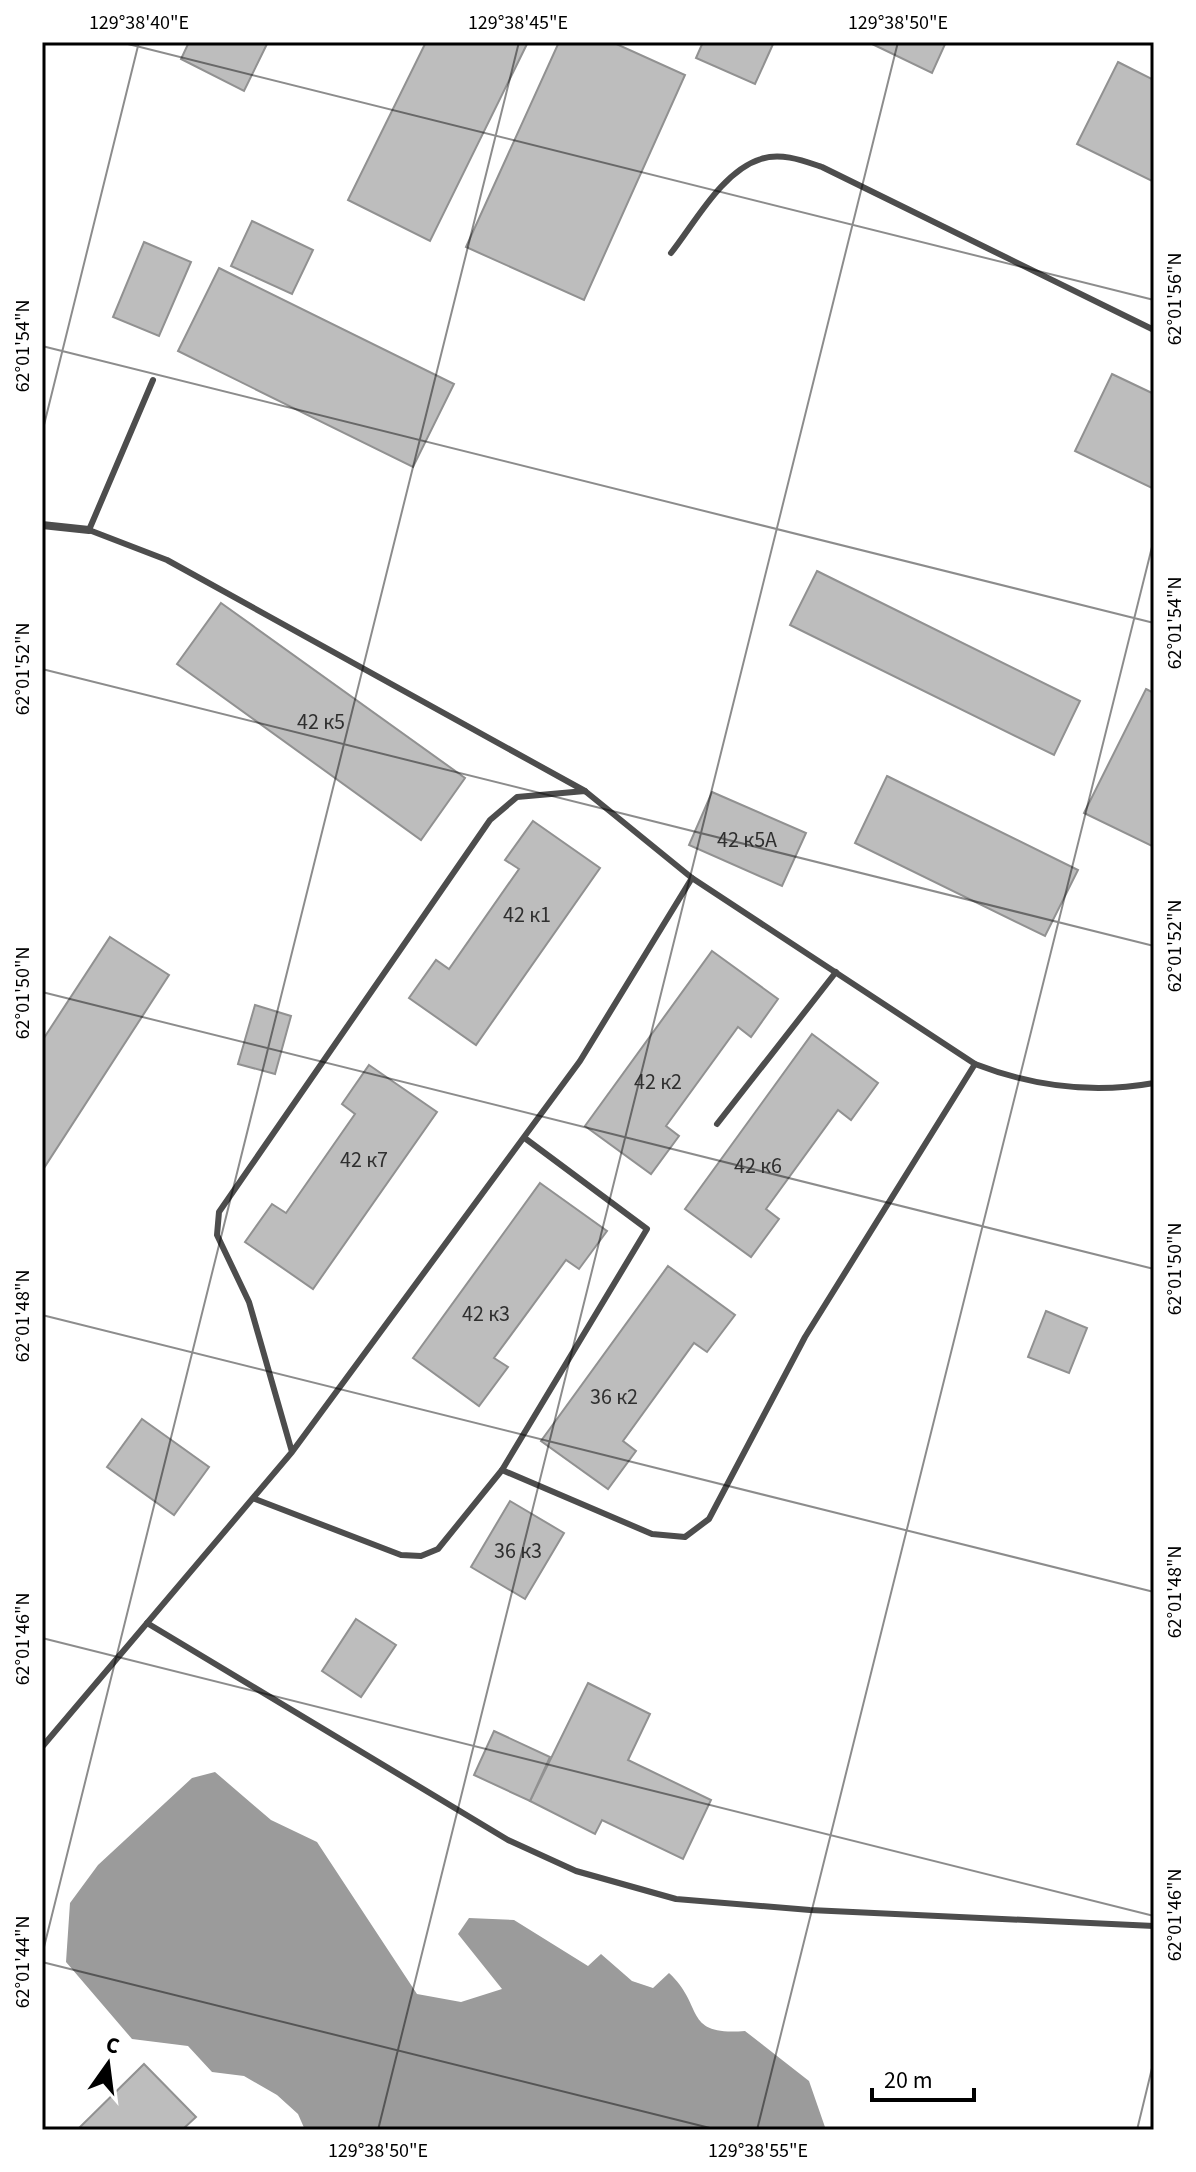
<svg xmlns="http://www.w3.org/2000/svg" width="1196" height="2172" viewBox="0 0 1196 2172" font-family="'Source Sans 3',sans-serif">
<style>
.water{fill:#9b9b9b}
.building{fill:#bdbdbd;stroke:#919191;stroke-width:2}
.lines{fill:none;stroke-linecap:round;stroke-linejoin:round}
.lane{stroke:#4d4d4d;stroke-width:6}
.street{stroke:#4d4d4d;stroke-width:8}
.ticks{fill:none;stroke:#000;stroke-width:2;stroke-opacity:0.45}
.labels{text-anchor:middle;stroke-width:6;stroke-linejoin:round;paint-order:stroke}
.number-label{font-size:22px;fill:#2f2f2f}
.neatline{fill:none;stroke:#000;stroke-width:3}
.ticks-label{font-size:20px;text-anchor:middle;fill:#000}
</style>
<rect width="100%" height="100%" fill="#fff"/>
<!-- water -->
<path class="water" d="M215,1772L271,1820L317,1842L417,1994L461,2002L502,1989L458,1934L469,1918L514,1920L588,1966L601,1954L632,1981L653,1988L669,1973C705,2006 682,2036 745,2031L809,2081L826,2130H305L298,2114L277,2095L244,2076L212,2072L188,2046L132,2039L66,1962L70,1903L98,1865L192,1778Z"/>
<!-- building -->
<g class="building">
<path d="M189,42H268L244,91L181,59Z"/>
<path d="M426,42H528L430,241L348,200Z"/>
<path d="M559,42H612L685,75L584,300L466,247Z"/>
<path d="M703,42H774L755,84L696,58Z"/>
<path d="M868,42H946L932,73Z"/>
<path d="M1118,62L1154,80V182L1077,144Z"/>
<path d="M252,221L313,250L292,294L231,266Z"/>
<path d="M144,242L191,262L159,336L113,317Z"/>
<path d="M219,268L454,384L413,467L178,351Z"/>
<path d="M1112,374L1154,394V489L1075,451Z"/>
<path d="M817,571L1080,701L1054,755L790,625Z"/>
<path d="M221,603L465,778L421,840L177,664Z"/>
<path d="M1146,689L1154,693V847L1084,813Z"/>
<path d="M887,776L1078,870L1045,936L855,843Z"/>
<path d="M712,792L806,833L782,886L689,845Z"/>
<path d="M533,821L600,868L476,1045L409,998L436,960L449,969L519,869L505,860Z"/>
<path d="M110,937L169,975L42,1171V1041Z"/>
<path d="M712,951L778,999L751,1037L738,1027L666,1126L679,1136L651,1174L585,1126Z"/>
<path d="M255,1005L291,1016L275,1074L238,1064Z"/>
<path d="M812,1034L878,1083L851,1120L838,1110L766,1209L779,1219L751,1257L685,1209Z"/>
<path d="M369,1065L437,1112L313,1289L245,1242L272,1204L286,1213L355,1114L342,1104Z"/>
<path d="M540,1183L607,1231L579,1269L566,1260L494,1358L508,1367L479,1406L413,1358Z"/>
<path d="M668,1266L735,1315L707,1352L694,1343L623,1441L636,1451L608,1489L541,1441Z"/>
<path d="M1046,1311L1087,1328L1069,1373L1028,1357Z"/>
<path d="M142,1419L209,1467L174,1515L107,1467Z"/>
<path d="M510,1501L564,1533L525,1599L471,1567Z"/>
<path d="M356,1619L396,1645L361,1697L322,1671Z"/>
<path d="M588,1683L650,1714L628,1760L711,1800L683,1859L602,1820L595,1834L530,1801Z"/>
<path d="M494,1731L550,1757L530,1801L474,1775Z"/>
<path d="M144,2064L196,2117L182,2130H77Z"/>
</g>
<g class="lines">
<!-- lane -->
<g class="lane">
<path d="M671,253C695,223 722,171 761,159C781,152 804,161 822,167L1154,330"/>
<path d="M153,380L89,530L167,560L585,791"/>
<path d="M692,878L975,1064C1032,1086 1093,1094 1154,1083"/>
<path d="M717,1124L836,972"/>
<path d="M502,1470L647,1229L526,1139"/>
<path d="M255,1499L401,1555L421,1556L438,1549L502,1470L652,1534L685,1537L709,1519L805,1337L975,1064"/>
<path d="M147,1623L508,1840L576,1871L676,1899L810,1910L1154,1926"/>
<path d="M42,1747L292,1452L580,1061L692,878L585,791L517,797L490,820L219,1212L217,1235L249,1302L292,1452"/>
</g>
<!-- street -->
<path class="street" d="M42,525L89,530"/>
</g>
<!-- ticks -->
<path class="ticks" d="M120,42L1154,300M42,346L1154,623M42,433L139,42M42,669L1154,946M42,992L1154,1269M42,1315L1154,1592M42,1638L1154,1916M42,1955L519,42M42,1962L718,2130M378,2130L898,42M757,2130L1154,539M1137,2130L1154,2060"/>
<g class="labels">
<!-- number labels -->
<g class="number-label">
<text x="321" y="729">42 к5</text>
<text x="747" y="847">42 к5А</text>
<text x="527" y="922">42 к1</text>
<text x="658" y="1089">42 к2</text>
<text x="364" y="1167">42 к7</text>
<text x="758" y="1173">42 к6</text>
<text x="486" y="1321">42 к3</text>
<text x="614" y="1404">36 к2</text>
<text x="518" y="1558">36 к3</text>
</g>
</g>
<!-- border -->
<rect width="1196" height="2172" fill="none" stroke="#ffffff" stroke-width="88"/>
<!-- north arrow -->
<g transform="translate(108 2064) rotate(14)" stroke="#ffffff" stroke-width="6" paint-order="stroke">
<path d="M0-6L14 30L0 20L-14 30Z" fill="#000000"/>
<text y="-12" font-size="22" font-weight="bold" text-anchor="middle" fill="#000000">С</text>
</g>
<!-- scale -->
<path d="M872 2088v12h102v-12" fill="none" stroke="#000000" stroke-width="4"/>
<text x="884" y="2088" font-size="24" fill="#000000" stroke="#ffffff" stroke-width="6" paint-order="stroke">20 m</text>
<rect x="44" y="44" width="1108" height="2084" class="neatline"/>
<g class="ticks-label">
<text x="139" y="29">129°38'40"E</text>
<text x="518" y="29">129°38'45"E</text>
<text x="898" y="29">129°38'50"E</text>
<text transform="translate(1174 299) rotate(-90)" y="7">62°01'56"N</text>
<text transform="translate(22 346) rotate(-90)" y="7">62°01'54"N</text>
<text transform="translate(1174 623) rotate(-90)" y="7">62°01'54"N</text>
<text transform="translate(22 669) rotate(-90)" y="7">62°01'52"N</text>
<text transform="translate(1174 946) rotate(-90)" y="7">62°01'52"N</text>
<text transform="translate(22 993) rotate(-90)" y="7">62°01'50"N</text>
<text transform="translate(1174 1269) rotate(-90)" y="7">62°01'50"N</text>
<text transform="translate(22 1316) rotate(-90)" y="7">62°01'48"N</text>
<text transform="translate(1174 1592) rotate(-90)" y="7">62°01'48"N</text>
<text transform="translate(22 1639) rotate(-90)" y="7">62°01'46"N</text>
<text transform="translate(1174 1915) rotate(-90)" y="7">62°01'46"N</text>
<text transform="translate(22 1962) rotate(-90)" y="7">62°01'44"N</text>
<text x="378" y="2157">129°38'50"E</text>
<text x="758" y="2157">129°38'55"E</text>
</g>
</svg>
